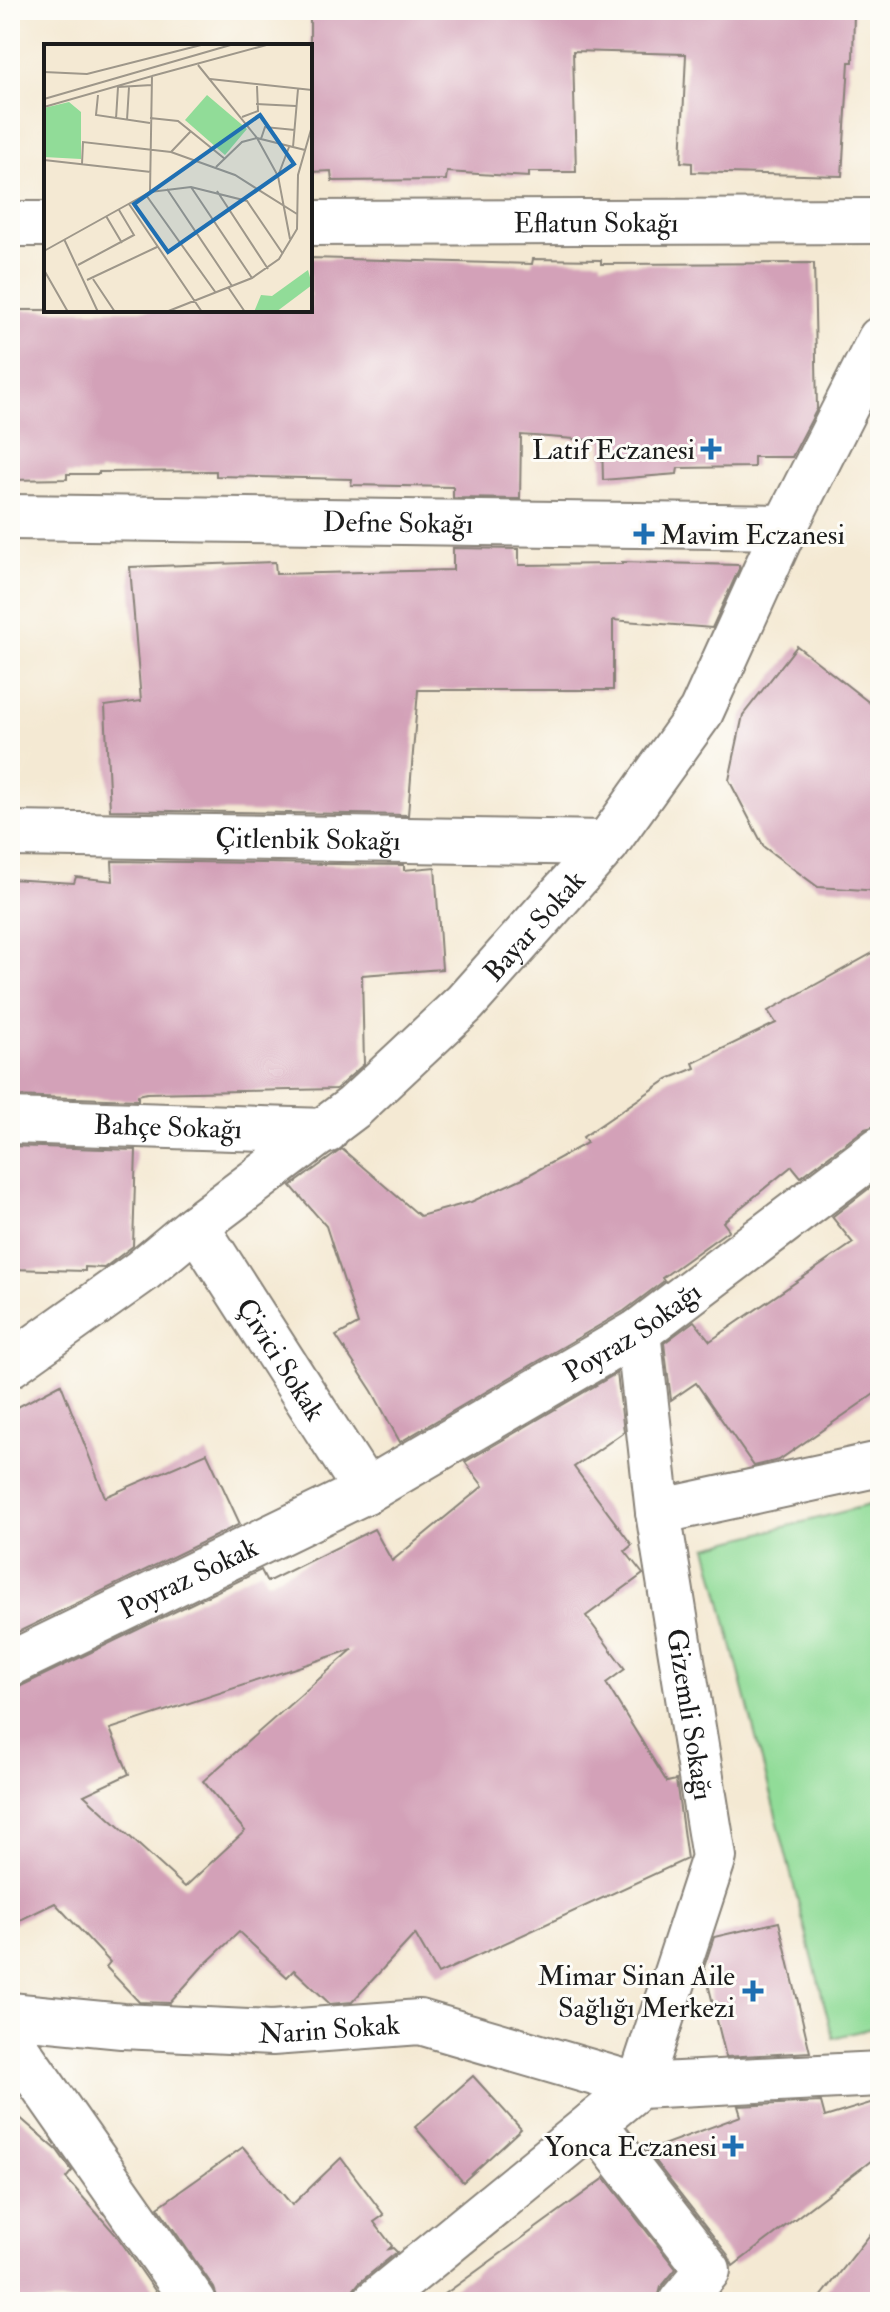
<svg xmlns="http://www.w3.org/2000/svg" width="890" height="2312" viewBox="0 0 890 2312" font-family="'IM FELL Double Pica',serif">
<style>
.green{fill:#91dc98;stroke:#567c5a;stroke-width:2}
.building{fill:#d3a1b8;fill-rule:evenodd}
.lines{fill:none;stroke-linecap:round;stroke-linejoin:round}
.minor-casing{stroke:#888278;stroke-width:48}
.minor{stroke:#fff;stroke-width:44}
.poi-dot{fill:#1f6fb2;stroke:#fdfcf7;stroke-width:3}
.labels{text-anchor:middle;stroke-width:6;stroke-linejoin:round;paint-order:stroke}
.street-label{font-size:28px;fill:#1c1c1c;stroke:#fdfcf7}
.poi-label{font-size:28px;fill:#1c1c1c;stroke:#fdfcf7;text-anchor:end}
.inset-road{fill:none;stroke:#9e978a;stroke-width:2}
.view{fill:#1f6fb2;fill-opacity:0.15;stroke:#1f6fb2;stroke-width:4}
.inset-edge{fill:none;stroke:#1c1c1c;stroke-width:4}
</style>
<rect width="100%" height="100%" fill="#fdfcf7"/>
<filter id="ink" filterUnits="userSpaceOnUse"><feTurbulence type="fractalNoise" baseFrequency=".0125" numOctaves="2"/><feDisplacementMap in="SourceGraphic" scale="16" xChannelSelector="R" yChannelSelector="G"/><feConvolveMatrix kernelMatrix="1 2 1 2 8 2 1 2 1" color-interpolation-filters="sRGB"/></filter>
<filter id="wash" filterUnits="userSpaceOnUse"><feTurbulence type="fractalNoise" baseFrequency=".006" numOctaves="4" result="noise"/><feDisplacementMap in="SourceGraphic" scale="32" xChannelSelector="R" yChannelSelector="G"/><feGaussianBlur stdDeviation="1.8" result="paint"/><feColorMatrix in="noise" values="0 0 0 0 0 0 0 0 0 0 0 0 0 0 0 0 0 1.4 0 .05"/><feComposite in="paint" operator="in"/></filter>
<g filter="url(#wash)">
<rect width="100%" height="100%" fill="#f4e9d3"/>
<!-- green -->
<path class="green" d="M880,1502V2026L833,2038L707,1547Z"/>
<g id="blocks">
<!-- building -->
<g class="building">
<path d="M310,10H854L853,62H849L842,176L692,172V163L681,162L686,54L573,51L576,172H529V177L447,172L446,180L332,181L331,171L310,172Z"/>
<path d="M310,258L532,264L533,259L601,260V264L814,263L817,409L792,457H754V467L678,468L677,474L603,480L602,441L521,435L520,499L453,498V487L351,485L352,479L216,476V471L99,472V474H67V479L10,480V310H310Z"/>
<path d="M453,548L519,549V565L622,564V562L739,565V569L712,628L613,620V690H418L408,815L110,810L105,706L141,701L130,567L275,562L276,574L453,570Z"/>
<path d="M797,646L880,711V891L818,887L764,847L729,780L743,715Z"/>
<path d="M112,861L404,865V870L435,867L442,969L362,975L364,1064L336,1089L147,1093L138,1095V1100L10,1096V879L74,883L76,877L113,881Z"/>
<path d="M880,949V1125L865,1129L801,1177L792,1166L723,1222L729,1230L662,1278L664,1281L624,1311L400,1442L372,1391L336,1336L358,1324L326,1226L291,1186L342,1149L420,1216L471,1202L525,1177L587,1143L583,1137L668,1079L695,1068L693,1063L776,1023L768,1011Z"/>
<path d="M10,1146L136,1150L133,1246L104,1268L85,1267V1271L10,1269Z"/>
<path d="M880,1180V1390L779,1460L754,1466L696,1383L671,1400L664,1343L694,1321L710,1341L853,1243L832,1217Z"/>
<path d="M617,1373L624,1432L574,1467L632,1545L625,1551L643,1574L586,1616L625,1669L606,1683L667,1782L676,1780L687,1859L438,1974L415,1934L352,2002L330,2004L294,1970L287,1977L239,1932L201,1968L170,2003L139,2002L106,1967L110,1962L55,1903L10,1925V1689L21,1686L261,1570L267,1582L374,1529L392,1561L483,1486L465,1462ZM353,1649L203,1781L245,1831L185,1887L84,1795L129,1774L110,1729Z"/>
<path d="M61,1384L105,1497L207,1453L240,1524L10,1636V1411Z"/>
<path d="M779,1922L810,2052L726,2057L704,1967L714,1937Z"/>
<path d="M473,2076L521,2129L463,2182L415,2127Z"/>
<path d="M880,2100V2154L733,2266L728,2255L647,2151L741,2116L738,2106L821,2102L825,2117Z"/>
<path d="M10,2109L57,2150L72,2171L66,2178L117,2236L163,2302H10Z"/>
<path d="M243,2147L292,2205L341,2158L384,2215L374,2222L392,2246L389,2249L393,2248L397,2252L359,2283L352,2292L351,2302H219L214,2288L158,2207Z"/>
<path d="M605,2178L676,2269L661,2287L657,2302H434Z"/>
<path d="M880,2222V2302H817Z"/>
</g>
</g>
</g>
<g filter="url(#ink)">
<use href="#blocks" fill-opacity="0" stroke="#888278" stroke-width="2"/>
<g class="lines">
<!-- minor casing -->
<g class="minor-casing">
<g id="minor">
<path id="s1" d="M310,223L880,221"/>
<path d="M10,224H46"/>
<path id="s2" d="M10,517L785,527"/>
<path id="s3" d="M10,834L607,843"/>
<path id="s4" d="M10,1121L326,1131"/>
<path id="s5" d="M196,1226L366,1491"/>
<path id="s6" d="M638,1332L658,1512L714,1857L639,2086"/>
<path id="s7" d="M10,1365L142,1271L196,1226L354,1107L465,1003L607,843L701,712L785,527L880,339"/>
<path d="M658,1512L880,1464"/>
<path id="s8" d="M10,1664L366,1491L638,1332L880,1149"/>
<path id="s9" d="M10,2015L122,2026L272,2033L420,2022L639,2086"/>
<path d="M10,2039L194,2302"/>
<path d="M594,2123L708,2270L681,2302"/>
<path d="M375,2302L639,2086L880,2074"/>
</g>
</g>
<!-- minor -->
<use href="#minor" class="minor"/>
</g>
</g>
<!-- markers -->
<g class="poi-dot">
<path d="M707 437h8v8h8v8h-8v8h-8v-8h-8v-8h8z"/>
<path d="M640 522h8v8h8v8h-8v8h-8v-8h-8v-8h8z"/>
<path d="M749 1979h8v8h8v8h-8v8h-8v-8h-8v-8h8z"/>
<path d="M729 2134h8v8h8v8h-8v8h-8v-8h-8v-8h8z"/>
</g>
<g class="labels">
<!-- street labels -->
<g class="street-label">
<text dy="10" stroke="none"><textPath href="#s1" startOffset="286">Eflatun Sokağı</textPath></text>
<text dy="10" stroke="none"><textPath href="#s2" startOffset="388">Defne Sokağı</textPath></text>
<text dy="10" stroke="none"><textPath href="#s3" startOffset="298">Çitlenbik Sokağı</textPath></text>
<text dy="10" stroke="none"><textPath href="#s7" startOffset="686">Bayar Sokak</textPath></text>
<text dy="10" stroke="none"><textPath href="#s4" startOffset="158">Bahçe Sokağı</textPath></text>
<text dy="10" stroke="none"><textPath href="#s8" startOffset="706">Poyraz Sokağı</textPath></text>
<text dy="10" stroke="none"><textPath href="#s5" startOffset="158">Çivici Sokak</textPath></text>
<text dy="10" stroke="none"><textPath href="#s8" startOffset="198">Poyraz Sokak</textPath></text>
<text dy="10" stroke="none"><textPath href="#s6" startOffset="386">Gizemli Sokağı</textPath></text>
<text dy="10" stroke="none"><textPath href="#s9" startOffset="320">Narin Sokak</textPath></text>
</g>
<!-- poi labels -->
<g class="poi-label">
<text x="695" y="459">Latif Eczanesi</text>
<text x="660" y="544" text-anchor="start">Mavim Eczanesi</text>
<text x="735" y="1985">Mimar Sinan Aile<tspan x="735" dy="32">Sağlığı Merkezi</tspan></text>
<text x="717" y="2156">Yonca Eczanesi</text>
</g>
</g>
<!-- overview -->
<g transform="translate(44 44)">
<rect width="268" height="268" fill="#f4e9d3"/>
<path d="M163,51L203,85L181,111L141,76ZM25,58L37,68V115L0,113V64ZM264,226L268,241L232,268H210L217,251L228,252Z" fill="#91dc98"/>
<path class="inset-road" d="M154,21L213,94L261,106M0,28L43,30L161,0M108,32L226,0M166,35L268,46M54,51L52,71L106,79M0,55L190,0M212,60L252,62M0,63L108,32L106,148L0,207M198,73L214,67L213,42M106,74L134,77L181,115M72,75L74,43L108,41M83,76L85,43M213,94L234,132L246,195M217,95L221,83L251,86M249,103L254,45M127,108L147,87M0,116L107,128M38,120L39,98L127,108L191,131L253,170M172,123L198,98L213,94M234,132L245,103M147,143L208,234M123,145L188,242M173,147L224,225M106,148L147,143L203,157L239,210M102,151L172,249M85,160L158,268M62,172L78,199M20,195L54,268M34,221L90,191L75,166M0,226L24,268M49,235L71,268M43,236L113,203M184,243L201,268M122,268L208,234L235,215L253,185L254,131L268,82"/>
<path class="view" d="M216,71L250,120L124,208L90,160Z"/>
<rect width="268" height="268" class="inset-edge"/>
</g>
<!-- margin -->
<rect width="890" height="2312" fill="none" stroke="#fdfcf7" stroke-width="40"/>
</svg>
